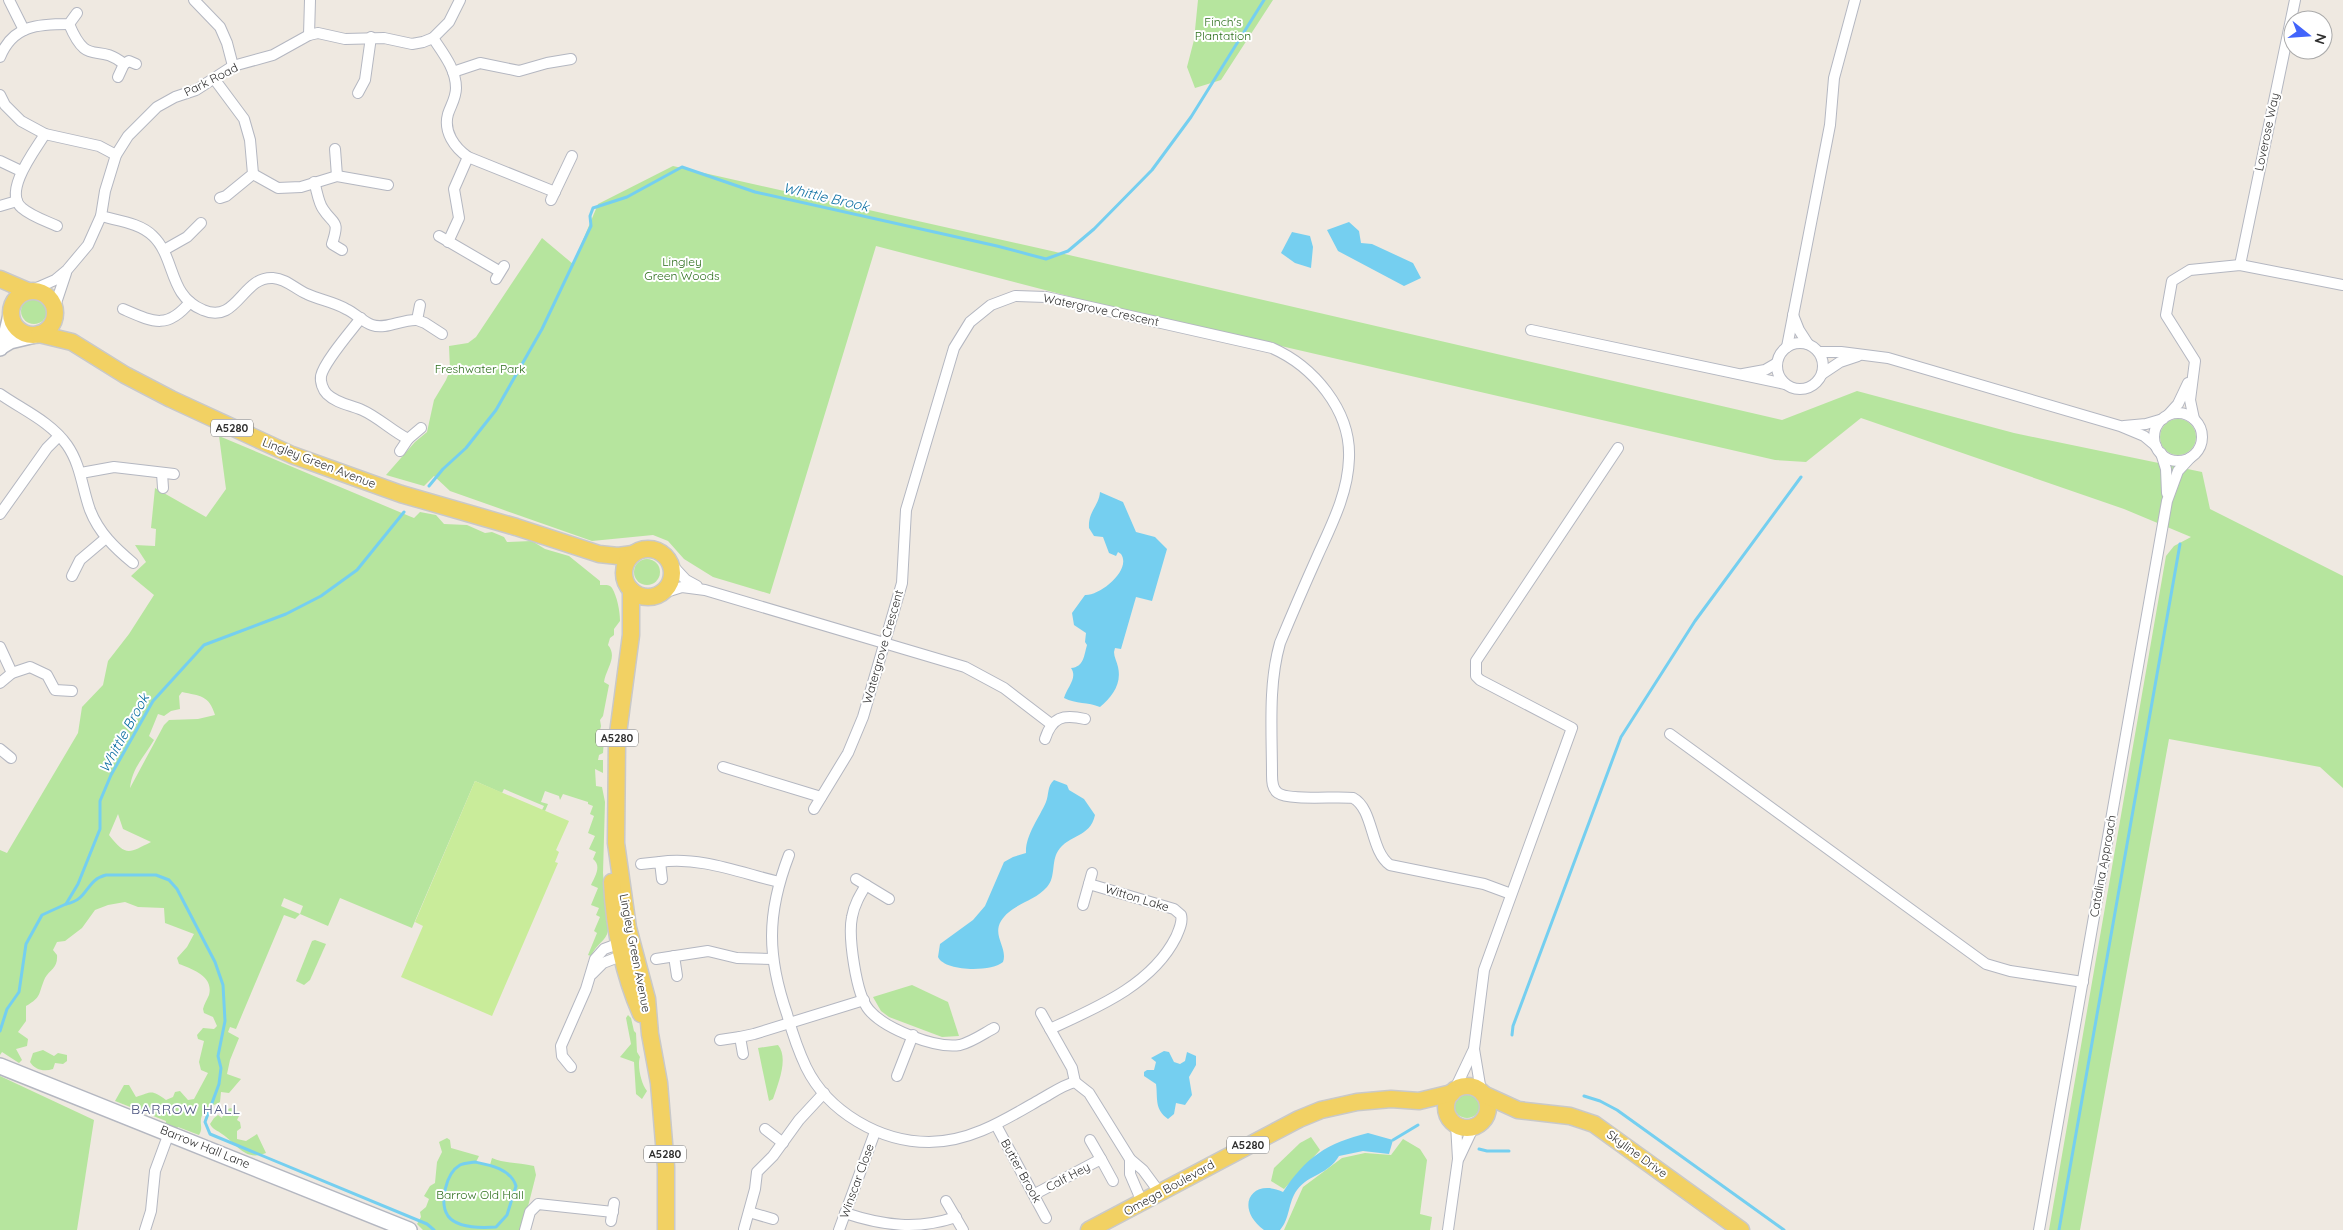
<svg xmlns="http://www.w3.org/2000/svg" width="2343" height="1230" viewBox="0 0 2343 1230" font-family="Quicksand,sans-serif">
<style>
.green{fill:#b6e59e;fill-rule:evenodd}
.pitch{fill:#c9ec9a}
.water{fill:#75cff0}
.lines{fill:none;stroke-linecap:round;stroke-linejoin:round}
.stream{stroke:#75cff0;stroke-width:3}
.street-casing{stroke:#b4b7c1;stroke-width:12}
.secondary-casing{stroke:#b4b7c1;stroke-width:18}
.primary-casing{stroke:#c9c9c9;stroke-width:19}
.street{stroke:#fff;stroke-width:10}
.secondary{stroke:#fff;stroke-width:15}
.primary{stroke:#f2d163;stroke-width:16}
.labels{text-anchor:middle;stroke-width:4;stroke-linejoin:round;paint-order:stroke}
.shield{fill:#fff;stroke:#6d6d6d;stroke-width:1}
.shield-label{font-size:11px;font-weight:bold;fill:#2e2e2e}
.park-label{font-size:12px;fill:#2c6e1b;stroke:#fff}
.street-label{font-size:12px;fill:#2e2e2e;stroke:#fff}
.water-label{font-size:14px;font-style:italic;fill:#0d6fa3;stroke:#fff}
.neighbourhood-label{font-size:14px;letter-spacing:1px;fill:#4d5680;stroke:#fff}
</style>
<rect width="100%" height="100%" fill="#efe9e1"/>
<!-- green -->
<g class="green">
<path d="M1198,0H1273L1221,80L1195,88L1187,67L1194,40Z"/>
<path d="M673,166L1056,252L1782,420L1857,391L2014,433L2202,472L2210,509L2343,576V788L2320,767L2169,739L2080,1230H2049L2166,556L2174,546L2191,537L2124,509L1861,418L1806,462L1775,460L1095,303L876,246L770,594L713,577L684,559L668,541L653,535L592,541L450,491L434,476L424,486L386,475L415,442L427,432L434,400L446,380L450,370L449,346L468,343L476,337L542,238L573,264L598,204Z"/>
<circle cx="34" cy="311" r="13"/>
<circle cx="2178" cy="437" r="18"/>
<path d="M219,436L409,516L414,518L420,512L436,515L444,524L467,525L485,533L492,532L504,537L507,542L532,541L545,549L569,556L600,581V585C604,585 610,584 612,588C617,596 620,611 620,621L614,629V635L610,638L608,645C618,657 606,669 604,682L609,685L603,716L600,720L601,726L599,735L604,739L603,753L599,755L598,760H603V773L595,769L596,786L602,787L605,802L603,873L608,931C606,941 596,944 591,956L588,955L597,933L594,931L600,917L596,915L599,908L591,905L598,888L591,885C595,876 602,866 593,859L596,852L589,849L595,836L588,833L594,816L590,814L593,806L588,804V802L563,794L560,800L559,796L545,791L541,802L548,804L545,811L542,810L544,806L504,789L502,793L475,781L412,928L340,898L328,926L300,914L295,919L284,915L236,1029L230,1027L228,1032L239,1038L230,1060L227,1074L241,1079L229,1093L221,1092L220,1102C213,1106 202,1110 201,1119C200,1126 203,1128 199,1135L178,1127L175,1131L165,1127L166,1121L115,1101L124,1085H129L136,1097C152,1092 151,1089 166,1100L173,1097L175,1092L180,1091L188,1100L194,1099L208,1073L201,1070L199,1062L204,1041L198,1039L197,1035L203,1028L214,1029L217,1026L213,1017L204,1013L203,1009C204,1004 207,1000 209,995C214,976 192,969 179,964L177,958L187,947L194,934L165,923L164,908L138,907L125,902L108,905L95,910L82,928L65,941L57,942L53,950L57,955C58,968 50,969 45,978C38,994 42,997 26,1006V1021L18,1032L28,1039L27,1046L16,1049L22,1060L19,1063L2,1052L0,1055V850L7,853L78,733L82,707L103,685L108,661L129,634L154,595L131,576L146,562L135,545L155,546L156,529L151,528L155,488L206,517L226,489ZM182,692C200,696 209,695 215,715L198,719L169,720L164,725L130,788C132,768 144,757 154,740L149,736L158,714L164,716L171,711L180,709L179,696ZM118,814L123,829L151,842C129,853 126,857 109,835ZM284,898L303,906L300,914L281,906Z"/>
<circle cx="647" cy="572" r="13"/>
<path d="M315,940L326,944L310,980L304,985L296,981L312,941Z"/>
<path d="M912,985L948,1002L959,1036L942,1037L889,1017L881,1011L873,997Z"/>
<path d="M628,1015L631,1018L634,1031L636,1033L637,1052L640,1057C637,1065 641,1084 647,1091L642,1099L636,1094L634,1062L620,1057L631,1044L626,1018Z"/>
<path d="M778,1045C789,1058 778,1084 773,1099L769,1101L758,1048Z"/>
<path d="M43,1050L54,1056L58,1053L67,1055V1061L63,1064L55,1063L53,1069C44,1072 35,1070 30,1062L33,1053Z"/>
<path d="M0,1076L94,1120L77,1230H0Z"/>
<circle cx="1467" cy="1105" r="13"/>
<path d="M231,1108L236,1110L239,1116L237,1120L240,1122L241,1128L237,1131V1139L246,1141L257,1134L266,1153C245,1162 237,1144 222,1134C217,1130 213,1130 210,1124L214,1118L218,1115L222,1118L225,1110Z"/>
<path d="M1311,1137L1320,1150L1284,1189L1271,1181L1274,1168L1300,1143Z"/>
<path d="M447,1138L450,1140L451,1148L479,1156L476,1162L490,1165L492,1158C506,1164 520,1162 534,1166L536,1175L522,1230H423L417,1224L421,1217L420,1212L426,1207L429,1199L424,1196L430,1186L435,1183L437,1162L442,1152L439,1142Z"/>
<path d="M1403,1139L1420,1149L1427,1160L1420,1214L1432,1217L1430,1230H1284L1303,1187L1342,1158L1365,1153L1391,1155Z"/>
</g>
<!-- pitch -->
<path class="pitch" d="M475,781L569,821L556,850L559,852L555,862L558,863L492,1016L401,977L423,926L415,922Z"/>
<!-- water -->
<g class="water">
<path d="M1349,222L1359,231L1361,243L1372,244L1413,263L1421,278L1404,286L1338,251L1327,230Z"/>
<path d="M1292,232L1310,236L1313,247L1311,268L1295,263L1281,253Z"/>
<path d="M1100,492L1123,502L1136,532L1155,537L1167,549L1152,601L1136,597L1121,649L1115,648L1114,652C1114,657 1117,662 1118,667C1122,684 1112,697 1100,707C1088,702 1076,704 1064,698C1067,687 1078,678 1071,668C1084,667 1084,655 1087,645L1085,642L1086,633L1074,625L1072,613L1085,595C1100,596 1132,570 1121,554L1118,552L1116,556L1109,553L1103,537L1094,536L1089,528C1088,511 1099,506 1100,492Z"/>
<path d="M1054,780L1067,785L1069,790L1084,799L1095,815C1090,838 1069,834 1058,851C1051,862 1056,877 1047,887C1034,902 1011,904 1001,921C992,936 1008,948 1003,962C992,972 945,972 938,957L940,944L973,920L985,906L1004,862L1013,857L1026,853C1025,836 1039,818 1046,802C1049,795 1047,786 1054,780Z"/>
<path d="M1164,1051L1169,1052L1174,1062L1180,1064L1185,1061L1187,1052L1196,1056V1065L1189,1077L1192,1095L1185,1105L1176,1103L1174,1114L1168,1119C1154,1109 1158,1098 1156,1084L1144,1076V1072L1147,1070H1154L1156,1062L1151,1058Z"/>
<path d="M1368,1133L1393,1140L1389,1154L1363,1151L1339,1156C1328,1175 1309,1174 1297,1190C1288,1202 1290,1219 1280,1230H1264C1234,1208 1251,1177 1283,1192C1306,1157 1327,1143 1368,1133Z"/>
</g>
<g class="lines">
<!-- stream -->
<g class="stream">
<path d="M429,486L443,469L466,448L496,410L542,329L591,226L590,216L593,208L627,197L682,167L755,192L997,246L1046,259L1068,251L1094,229L1152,170L1191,117L1264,0"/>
<path d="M66,904C89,900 85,880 106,875H156L169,880L177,889L215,962L223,985L225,1021L218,1056L221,1068L219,1084L205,1122L210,1134L427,1224L434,1230"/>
<path d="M0,1031L7,1009L19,992L26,944L42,915L66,904L78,884L100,829V801L111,775L153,701L204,645L286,614L321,596L357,570L404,512"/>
<path d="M1512,1035L1513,1026L1621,737L1695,621L1801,477"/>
<path d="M1584,1096L1600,1101L1617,1110L1784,1230"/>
<path d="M1393,1140L1418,1125"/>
<path d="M1479,1149L1487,1151H1509"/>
<path d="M475,1162C490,1165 511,1169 516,1186L507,1215L496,1227C482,1228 457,1228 448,1216C439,1203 446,1173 460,1165C464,1163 470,1163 475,1162Z"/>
<path d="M2059,1230L2180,544"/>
</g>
<!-- street casing -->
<g class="street-casing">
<g id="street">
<path d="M9,0L24,30"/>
<path d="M194,0L220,27L227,43L233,66"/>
<path d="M69,24C88,69 96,41 124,64L129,61L136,64"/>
<path d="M309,35L310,0"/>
<path d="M433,38C443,53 456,69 456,88C456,98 451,105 448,114C443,132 455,148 468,157L555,192"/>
<path d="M0,57C13,25 38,24 69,24L77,13"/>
<path d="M453,72L480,63L519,71L547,63L571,59"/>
<path d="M118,77L124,64"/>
<path d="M215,80L244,119L250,140L253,174L226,196L220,198"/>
<path d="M358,93L365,80L371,37"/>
<path d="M0,95L5,105L21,121L45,134L99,146L116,155"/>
<path d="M45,134C36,149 2,192 22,208C31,216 46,221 57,226"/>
<path d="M335,149L337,176"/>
<path d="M0,161L21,171"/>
<path d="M253,174L278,188L301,187L337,176L388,185"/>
<path d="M314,182C317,190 318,202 323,209C334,226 340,219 332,244L342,250"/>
<path d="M551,200L572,156"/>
<path d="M0,206L17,201"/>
<path d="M101,216C119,221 140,223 153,236C176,258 168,296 203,310C237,325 242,276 273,278C287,279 295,289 307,294C320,300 334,302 346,309C355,313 363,322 372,325C386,330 402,319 417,320"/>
<path d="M439,236L499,271"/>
<path d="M448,242L459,218L454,189L468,157"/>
<path d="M164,250L187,237L201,223"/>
<path d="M2240,265L2295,0"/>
<path d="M496,279L504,266"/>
<path d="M32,290L55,280L67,270L88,245L101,216L105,191L116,155L128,136L157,107L175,97L196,90L233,66L273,55L309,35L318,33L345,39L384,38L412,44L423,42L433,38L449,22L460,0"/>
<path d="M420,305L417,320L425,323L442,334"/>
<path d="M55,306L66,273"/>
<path d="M123,309C153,322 167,330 190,302"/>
<path d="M1793,315L1799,330L1808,344"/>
<path d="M361,318C351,331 324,362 321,376C320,382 323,390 327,394C336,403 350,405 362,410C378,417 392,431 408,439"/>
<path d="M1531,330L1785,384"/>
<circle cx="1800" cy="366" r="23"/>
<path d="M1787,347L1830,125L1834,78L1855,0"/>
<path d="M1819,352H1841L1888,358L2120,426L2144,436L2156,446"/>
<path d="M1743,374L1765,370L1777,363"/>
<path d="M1822,374L1840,362L1858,356"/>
<path d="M0,394C23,410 51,422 67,445C81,465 82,488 90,510C99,533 115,548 133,563"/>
<circle cx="2178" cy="437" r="24"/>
<path d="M2168,415L2178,404L2188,383"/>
<path d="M2194,419L2190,400L2195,361L2166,315L2172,281L2190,270L2240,265L2343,285"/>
<path d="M2124,426L2146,424L2163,419"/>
<path d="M400,451L408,439L421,428"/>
<path d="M2161,453L2166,469L2167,493"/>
<path d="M81,473L114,467L174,474"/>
<path d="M162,473L163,488"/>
<path d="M0,514L47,448L59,436"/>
<path d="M672,565L686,580L697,586"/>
<path d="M72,576L80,560L106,538"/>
<path d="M663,593L682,587L705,590L965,667L1004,688L1051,724"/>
<path d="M0,647L12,673"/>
<path d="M0,683L12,673L30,667L47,675L55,690L72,691"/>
<path d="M1670,734L1986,964L2010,971L2083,982"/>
<path d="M1045,739C1052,717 1063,714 1085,719"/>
<path d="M0,749L11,758"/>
<path d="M723,767L821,797"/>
<path d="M814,809L848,753L863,717L902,583L906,510L954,348L970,322L991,305L1015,296L1046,297L1272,348C1313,366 1351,410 1349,458C1348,493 1332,524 1318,555C1305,584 1292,614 1280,643C1268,685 1272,731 1272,775C1272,781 1272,789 1278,793C1289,801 1337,796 1353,798C1374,809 1370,851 1390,865L1484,884L1511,894"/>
<path d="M789,855C779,881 772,908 772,936C772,963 778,988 787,1014C792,1032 798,1050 806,1067C828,1112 880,1142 929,1142C971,1142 1006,1119 1041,1099C1052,1093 1063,1085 1075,1082L1089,1093L1130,1159L1143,1170L1160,1193"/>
<path d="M660,862C699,856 741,873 779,882"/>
<path d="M641,864L660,862L662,879"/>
<path d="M856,879L889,899"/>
<path d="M866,885C860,895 854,905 852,917C848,936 856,995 869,1010C885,1029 936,1049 960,1045C972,1042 983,1034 994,1028"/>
<path d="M1083,905L1092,873"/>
<path d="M674,956L677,976"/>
<path d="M656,959L708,951L737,958L773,959"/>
<path d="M592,974L603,963L626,954"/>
<path d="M1041,1013L1072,1068L1075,1082"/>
<path d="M1050,1029C1096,1008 1152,985 1176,937C1179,930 1183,922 1181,915L1174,909L1089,884"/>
<path d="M720,1040L740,1037"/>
<path d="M743,1054L740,1037L754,1034L864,1000"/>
<path d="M571,1067L562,1056L561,1046L586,989L595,959L604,949L623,942"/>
<path d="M897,1076L913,1035"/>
<path d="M1454,1091L1473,1051"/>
<path d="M1481,1091L1474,1049L1484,970L1572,728L1480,680L1476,676V661L1618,448"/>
<path d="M996,1125L1046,1218"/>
<path d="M765,1129L783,1143"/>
<path d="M1090,1140L1101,1159"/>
<path d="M1459,1158L1474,1126"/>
<path d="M1130,1159V1174L1142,1202"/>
<path d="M1035,1194L1101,1159L1113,1181"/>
<path d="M946,1201L963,1230"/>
<path d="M749,1212L773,1219"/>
<path d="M845,1213C884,1226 918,1230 956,1217"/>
<path d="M611,1221L614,1203"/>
<path d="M744,1229L755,1189L757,1172L773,1156L799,1120L824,1093"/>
<path d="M145,1230L151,1211L155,1171L169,1133"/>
<path d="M525,1230L530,1212L538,1204L613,1212"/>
<path d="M839,1230L875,1132"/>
<path d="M1448,1230L1458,1159L1456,1124"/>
<path d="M2039,1230L2167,501L2178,471L2190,458"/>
</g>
</g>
<!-- secondary casing -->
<g class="secondary-casing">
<g id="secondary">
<path d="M0,347L10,341L35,335"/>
<path d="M0,348L6,336L11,315"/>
<path d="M0,1066L409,1230"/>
</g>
</g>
<!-- primary casing -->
<g class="primary-casing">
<g id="primary">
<path d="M0,279L28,291"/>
<circle cx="33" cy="313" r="22"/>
<path d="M39,334L72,342L125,375L171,399L292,455L401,494L516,527L599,554L618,556L633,554"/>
<circle cx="648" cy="573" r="24"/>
<path d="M631,590V635L617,741L616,843L628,928L647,999L650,1034L659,1083L666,1167V1230"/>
<path d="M612,882C614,926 623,973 641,1014"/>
<circle cx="1467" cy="1107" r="21"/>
<path d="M1483,1094L1518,1110L1570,1116L1594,1124L1741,1230"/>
<path d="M1089,1230L1299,1119L1321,1110L1357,1102L1391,1099L1419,1101L1452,1093"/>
</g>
</g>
<!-- street -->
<use href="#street" class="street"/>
<!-- secondary -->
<use href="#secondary" class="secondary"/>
<!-- primary -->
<use href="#primary" class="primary"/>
</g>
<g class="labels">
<!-- shield labels -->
<g class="shield">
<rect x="211" y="419.5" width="42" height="17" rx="4"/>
<rect x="596" y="729.5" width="42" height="17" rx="4"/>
<rect x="1227" y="1136.5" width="42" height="17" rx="4"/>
<rect x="644" y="1145.5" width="42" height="17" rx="4"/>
</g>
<g class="shield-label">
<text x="232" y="432">A5280</text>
<text x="617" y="742">A5280</text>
<text x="1248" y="1149">A5280</text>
<text x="665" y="1158">A5280</text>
</g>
<!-- park labels -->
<g class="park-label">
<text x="1223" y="26">Finch's<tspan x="1223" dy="14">Plantation</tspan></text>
<text x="682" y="266">Lingley<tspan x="682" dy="14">Green Woods</tspan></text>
<text x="480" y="373">Freshwater Park</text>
<text x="480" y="1199">Barrow Old Hall</text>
</g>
<!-- street labels -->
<g class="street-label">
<text transform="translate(211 80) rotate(-27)" y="4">Park Road</text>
<text transform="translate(2267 132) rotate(-78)" y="4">Loverose Way</text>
<text transform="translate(1101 310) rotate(12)" y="4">Watergrove Crescent</text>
<text transform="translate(319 463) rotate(21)" y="4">Lingley Green Avenue</text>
<text transform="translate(883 647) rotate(-74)" y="4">Watergrove Crescent</text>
<text transform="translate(2103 866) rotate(-80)" y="4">Catalina Approach</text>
<text transform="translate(1137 898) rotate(17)" y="4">Witton Lake</text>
<text transform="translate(635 953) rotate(79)" y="4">Lingley Green Avenue</text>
<text transform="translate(205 1147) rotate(22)" y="4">Barrow Hall Lane</text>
<text transform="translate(1637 1154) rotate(36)" y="4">Skyline Drive</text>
<text transform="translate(1021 1171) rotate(61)" y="4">Butter Brook</text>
<text transform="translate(1068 1177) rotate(-28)" y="4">Calf Hey</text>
<text transform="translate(857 1181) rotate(-70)" y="4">Winscar Close</text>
<text transform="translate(1169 1188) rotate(-29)" y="4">Omega Boulevard</text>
</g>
<!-- water labels -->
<g class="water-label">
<text transform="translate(826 197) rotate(13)" y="5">Whittle Brook</text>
<text transform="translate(124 733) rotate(-61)" y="5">Whittle Brook</text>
</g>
<!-- neighbourhood labels -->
<g class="neighbourhood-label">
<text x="186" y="1114">BARROW HALL</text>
</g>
</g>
<!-- north arrow -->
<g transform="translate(2308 35) rotate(107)"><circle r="24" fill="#ffffff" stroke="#ababab"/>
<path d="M0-4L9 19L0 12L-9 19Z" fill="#4264fb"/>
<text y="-8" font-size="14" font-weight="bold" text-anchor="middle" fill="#2e2e2e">N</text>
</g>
</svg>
